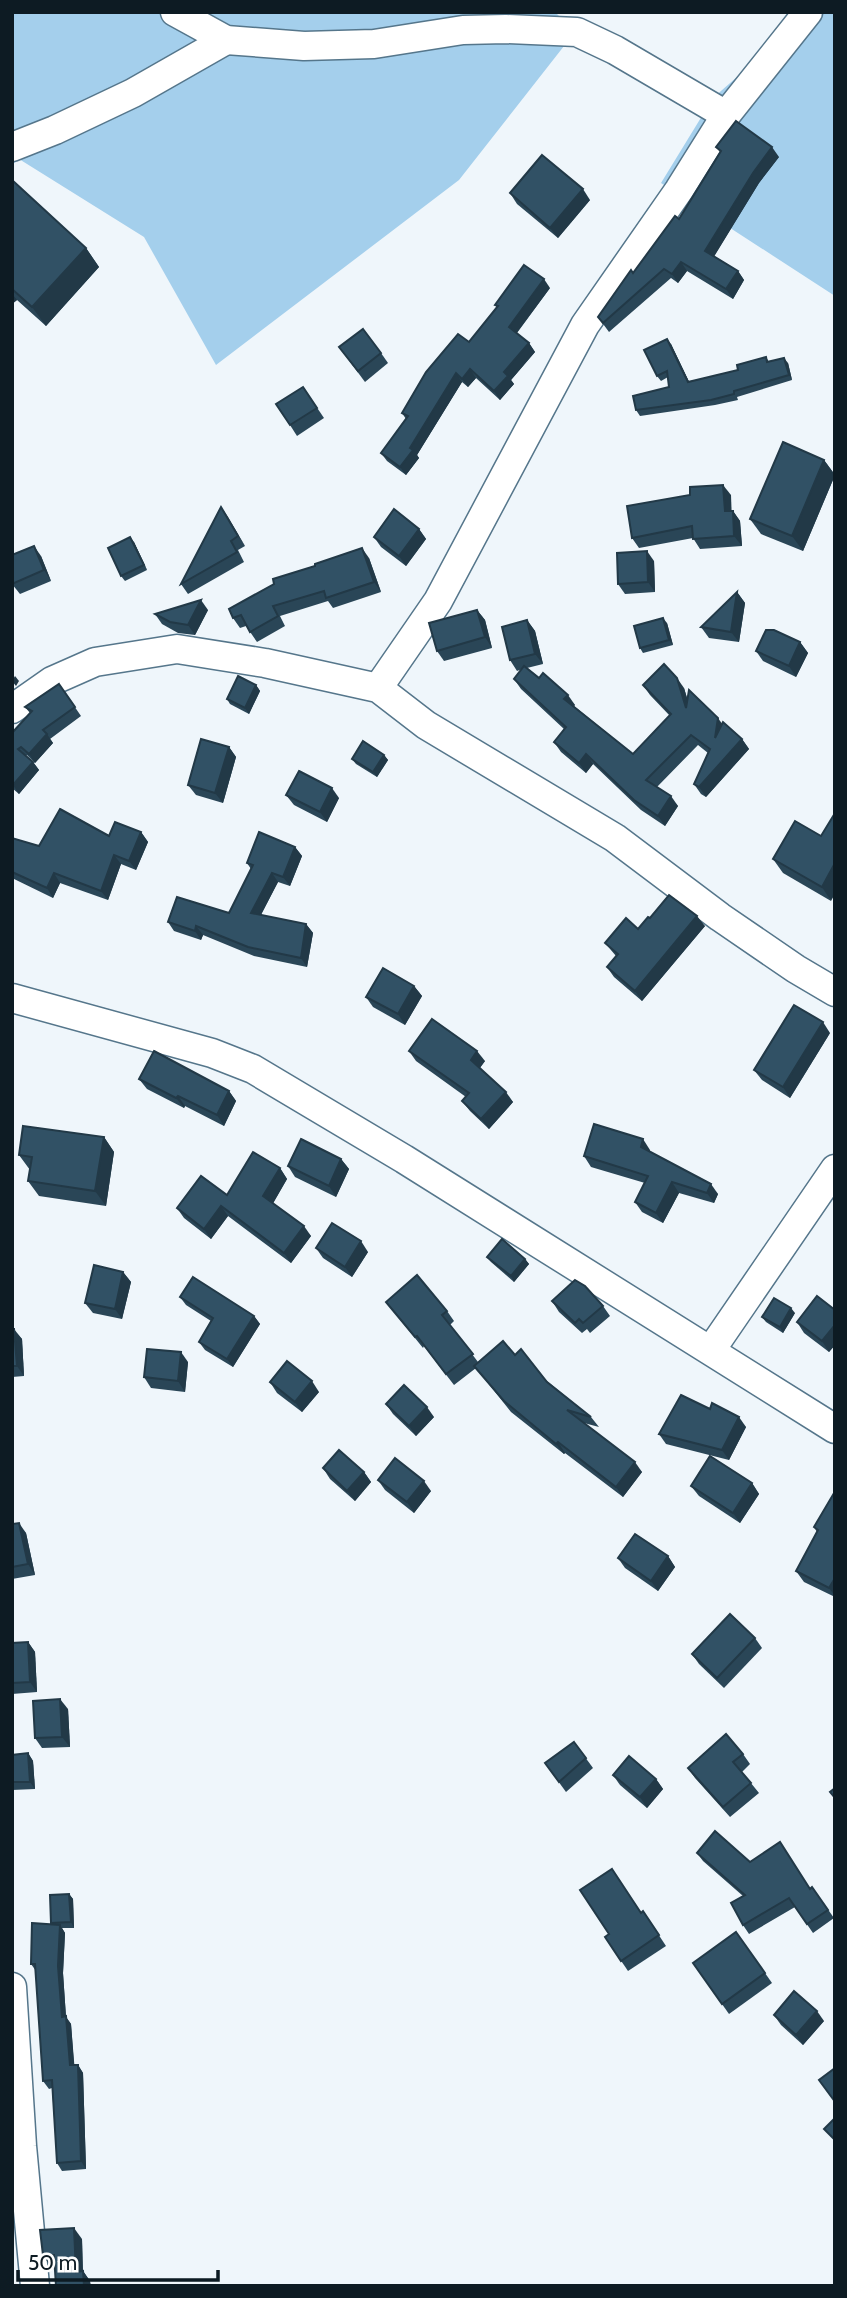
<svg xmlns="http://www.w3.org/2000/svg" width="847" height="2298" viewBox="0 0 847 2298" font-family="Cabin,sans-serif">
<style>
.green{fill:#a4cfec}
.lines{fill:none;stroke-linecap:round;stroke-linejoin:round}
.minor-casing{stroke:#55768b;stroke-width:31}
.minor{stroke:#fff;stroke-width:28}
.wall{fill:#2a4657}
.shaded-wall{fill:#223947}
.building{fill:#315165;stroke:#223947;stroke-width:2}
</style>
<rect width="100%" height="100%" fill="#eff6fb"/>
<!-- green -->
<g class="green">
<path d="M12,12H555L575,32L459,180L216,365L144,237L19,159L12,165Z"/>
<path d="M796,12H835V296L661,183L713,98L754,62Z"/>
</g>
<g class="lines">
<!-- minor casing -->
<g class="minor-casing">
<g id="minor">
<path d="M175,12L226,40L304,46L374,44L463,30L506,29L577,32L615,50L726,115"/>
<path d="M12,147L55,130L133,93L226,40"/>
<path d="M378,688L438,601L585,325L679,190L726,115L808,12"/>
<path d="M12,709L52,681L95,662L177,649L265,663L378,688L426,725L615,838L720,917L796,969L835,992"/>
<path d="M12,998L212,1053L253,1069L404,1159L835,1429"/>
<path d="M711,1350L835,1169"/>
<path d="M12,1987L22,2146L35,2286"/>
</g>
</g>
<!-- minor -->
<use href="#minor" class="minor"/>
</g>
<!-- wall -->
<g class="wall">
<path d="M716,147L779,157L759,183L714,256L738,271L744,280L733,299L687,271L678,283L671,278L609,332L598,317L679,219L720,152Z"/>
<path d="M12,180L86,248L99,267L46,326L17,300L12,304Z"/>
<path d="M510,193L590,200L558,238L517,204Z"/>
<path d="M550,288L517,333L529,343L535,352L511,380L514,384L500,400L476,378L468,387L462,382L417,455L419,458L406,475L387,461L381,453L406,419L402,413L469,342L497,307L495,305Z"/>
<path d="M671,344L689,382L738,370L766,357L769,362L788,363L792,380L737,397L738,400L715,405L640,416L636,410L669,387L668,377L661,381L657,376Z"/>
<path d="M339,347L381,353L388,363L365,382Z"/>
<path d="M303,387L324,418L297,436L290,425Z"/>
<path d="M824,460L835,475L803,551L761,534L750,519Z"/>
<path d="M731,495V511H733L740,521L742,546L700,549L693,538L639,548L632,538Z"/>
<path d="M221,507L245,546L238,550L244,562L188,594L181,584Z"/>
<path d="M419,529L426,539L406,566L381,547L374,537Z"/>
<path d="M134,542L147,570L125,581L121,576Z"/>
<path d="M41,556L51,581L20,594L12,584Z"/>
<path d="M369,558L381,592L333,608L328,601L280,616L285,626L257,642L246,626L240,628L233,618Z"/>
<path d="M654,561L655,592L625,594L618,584Z"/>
<path d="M737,592L745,603L739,642L709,638L701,627Z"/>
<path d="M208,610L195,635L178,633L162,624L155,614Z"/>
<path d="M477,610L485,620L492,648L444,661L437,651Z"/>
<path d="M527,620L535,631L543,664L527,668L575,705L574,706L633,754L670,716L650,695L643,685L684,688L687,698L742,739L749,749L706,797L701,794L694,784L708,753L698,745L657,787L678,806L665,826L641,810L593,764L586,773L561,752L554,742L564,729L521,689L514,679L522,669L517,671L510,660Z"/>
<path d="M667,623L673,645L643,653L640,648Z"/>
<path d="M800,642L808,653L796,677L763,661L756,651Z"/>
<path d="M59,684L81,716L50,739L53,743L35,763L27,755L26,756L33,762L39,770L19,794L12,788V733L30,713L25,707Z"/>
<path d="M256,685L260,691L249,714L230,704L227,699Z"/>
<path d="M229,747L236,757L223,803L196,795L188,785Z"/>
<path d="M384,755L388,760L377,777L356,764L352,759Z"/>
<path d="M286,795L339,798L327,822L294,805Z"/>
<path d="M795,821L831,901L783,873L773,859Z"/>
<path d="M141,832L148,842L136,870L121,864L108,900L60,883L53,898L12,878V838L39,846Z"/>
<path d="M295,847L302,856L290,886L278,882L261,915L306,924L313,933L307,967L254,956L203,935L201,940L174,931L168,922L229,913L251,869L247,863Z"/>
<path d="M650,918L705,926L642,1001L614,977L607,967L616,956L605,943L638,929Z"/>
<path d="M414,986L422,996L405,1025L373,1007L366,997Z"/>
<path d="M830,1033L790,1098L762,1080L754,1070Z"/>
<path d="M409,1051L485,1061L480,1068L513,1102L489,1129L470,1111L462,1101L466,1097L416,1061Z"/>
<path d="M139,1079L229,1091L236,1101L224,1126L185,1106L184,1108L147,1089Z"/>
<path d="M104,1137L114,1152L106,1206L39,1196L28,1181L30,1170L19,1155Z"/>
<path d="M650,1150V1151L718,1194L714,1203L679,1193L663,1223L642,1212L635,1202L645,1183L591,1167L584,1156Z"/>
<path d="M341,1159L349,1169L336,1197L295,1177L288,1166Z"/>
<path d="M280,1168L287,1179L273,1203L311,1236L291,1263L228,1216L211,1239L184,1218L177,1208L227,1195Z"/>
<path d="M316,1248L368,1252L352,1277L323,1258Z"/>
<path d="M487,1257L525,1259L529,1264L514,1282L491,1262Z"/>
<path d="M123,1272L131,1282L122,1319L93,1313L85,1303Z"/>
<path d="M180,1297L254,1316L260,1324L233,1367L205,1350L199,1342L211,1321L186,1305Z"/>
<path d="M552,1301L603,1306L610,1316L590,1333L587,1329L582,1333L559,1312Z"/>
<path d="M386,1302L447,1311L454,1321L450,1325L478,1362L515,1355L591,1417L599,1427L584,1423L642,1472L623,1497L565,1453L564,1454L511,1412L476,1368L454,1385L424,1346L423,1348Z"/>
<path d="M835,1310V1345L829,1352L804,1333L797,1322Z"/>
<path d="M795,1313L783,1333L766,1322L762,1317Z"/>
<path d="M12,1329L22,1339L24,1376L12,1377Z"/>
<path d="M188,1362L185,1392L151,1388L144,1377Z"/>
<path d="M270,1382L319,1392L302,1412L277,1393Z"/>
<path d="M386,1404L434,1417L416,1436L393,1414Z"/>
<path d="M710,1409L746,1427L729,1460L666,1444L659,1434Z"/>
<path d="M323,1468L364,1472L371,1482L355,1501L330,1479Z"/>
<path d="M378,1480L431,1491L414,1513L385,1490Z"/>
<path d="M752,1483L759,1494L740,1523L699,1496L691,1486Z"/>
<path d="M835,1494V1597L804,1582L796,1571L817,1532L814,1527Z"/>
<path d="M12,1524L26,1533L35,1575L12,1579Z"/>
<path d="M668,1556L675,1567L658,1591L625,1568L618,1558Z"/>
<path d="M755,1638L762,1648L724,1688L699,1664L692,1654Z"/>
<path d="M28,1642L35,1652L37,1692L12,1694V1643Z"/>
<path d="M68,1709L70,1747L42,1748L35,1738Z"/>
<path d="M574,1742L593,1768L566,1792L545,1763Z"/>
<path d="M28,1753L33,1761L35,1789L12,1790V1755Z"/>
<path d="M743,1754L750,1764L742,1772L759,1793L730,1817L695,1778L688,1768Z"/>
<path d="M613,1775L656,1779L663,1789L647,1808L620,1785Z"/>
<path d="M697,1853L750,1862L810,1888L812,1887L834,1918L813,1933L795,1907L749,1934L743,1925V1896L703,1861Z"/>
<path d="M69,1894L73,1899L74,1928H62L65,1933L63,1973L66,2017L71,2024L74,2065H78L83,2073L86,2169L62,2171L57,2163L52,2088L49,2089L43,2081L36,1971L31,1964L52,1925L51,1923Z"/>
<path d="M643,1911L666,1946L628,1971L605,1937Z"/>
<path d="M736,1932L772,1983L729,2014L693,1963Z"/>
<path d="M774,2015L824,2021L803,2045L781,2025Z"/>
<path d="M82,2239L83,2271L90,2281L54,2265L50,2266L43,2255Z"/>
</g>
<!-- shaded-wall -->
<g class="shaded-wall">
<path d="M772,147L779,157L759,183L712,260L705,251L753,173Z"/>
<path d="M583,189L590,200L558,238L550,228Z"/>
<path d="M86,248L99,267L46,326L32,307Z"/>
<path d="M681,262L687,271L678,283L672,274Z"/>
<path d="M738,271L744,280L733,299L726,289Z"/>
<path d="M544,279L550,288L515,335L509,327Z"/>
<path d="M12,294L17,300L12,304Z"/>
<path d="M667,339L671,344L692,388L688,382Z"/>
<path d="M529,343L535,352L511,380L514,384L500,400L494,391L504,372Z"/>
<path d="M784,358L788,363L792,380L789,375Z"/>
<path d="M470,369L476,378L468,387L462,379Z"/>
<path d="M456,373L462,382L417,455L419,458L406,475L400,467L410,448Z"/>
<path d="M824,460L835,475L803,551L792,536Z"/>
<path d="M723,485L731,495L732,522L725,511Z"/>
<path d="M221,507L228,517L245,546L238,536Z"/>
<path d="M733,511L740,521L742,546L734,536Z"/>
<path d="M419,529L426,539L406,566L399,556Z"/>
<path d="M130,537L134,542L147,570L144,565Z"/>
<path d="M34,546L41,556L51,581L44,570Z"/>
<path d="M362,548L369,558L381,592L374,582Z"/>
<path d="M647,551L654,561L655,592L648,582Z"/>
<path d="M737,592L745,603L739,642L731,632Z"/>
<path d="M201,600L208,610L195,635L188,625Z"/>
<path d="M477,610L485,620L492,648L485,637Z"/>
<path d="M663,618L667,623L673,645L669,640Z"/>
<path d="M527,620L535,631L543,664L535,654Z"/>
<path d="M800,642L808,653L796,677L789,666Z"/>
<path d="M15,676L19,681L16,686L12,681Z"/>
<path d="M677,678L684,688L693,718L686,708Z"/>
<path d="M256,685L260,691L249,714L245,708Z"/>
<path d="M568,695L575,705L571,709L564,699Z"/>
<path d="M718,718L725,728L715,738Z"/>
<path d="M47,734L53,743L35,763L29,754Z"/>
<path d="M742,739L749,749L706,797L699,787Z"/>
<path d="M229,747L236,757L223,803L215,793Z"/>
<path d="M586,754L593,764L586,773L579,763Z"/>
<path d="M384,755L388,760L377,777L373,772Z"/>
<path d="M33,762L39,770L19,794L13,785Z"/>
<path d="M332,788L339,798L327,822L320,812Z"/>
<path d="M671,796L678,806L665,826L658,816Z"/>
<path d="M141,832L148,842L136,870L129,861Z"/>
<path d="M295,847L302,856L290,886L283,877Z"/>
<path d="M114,855L121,864L108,900L101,891Z"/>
<path d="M835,863V894L831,901L822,887Z"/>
<path d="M54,873L60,883L53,898L47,888Z"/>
<path d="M272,873L278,882L257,922L251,913Z"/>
<path d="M697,916L705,926L642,1001L635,991Z"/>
<path d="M306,924L313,933L307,967L301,958Z"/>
<path d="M196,926L203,935L201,940L195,931Z"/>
<path d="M414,986L422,996L405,1025L398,1014Z"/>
<path d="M823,1022L830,1033L790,1098L783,1087Z"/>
<path d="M477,1051L485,1061L478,1070L471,1060Z"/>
<path d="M229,1091L236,1101L224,1126L217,1115Z"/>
<path d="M506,1092L513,1102L489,1129L481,1119Z"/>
<path d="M178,1096L185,1106L184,1108L176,1098Z"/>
<path d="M104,1137L114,1152L106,1206L95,1191Z"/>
<path d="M643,1139L650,1150L648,1157L641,1147Z"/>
<path d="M341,1159L349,1169L336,1197L329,1186Z"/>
<path d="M280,1168L287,1179L271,1207L263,1196Z"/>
<path d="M672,1182L679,1193L663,1223L656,1213Z"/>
<path d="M711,1184L718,1194L714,1203L707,1193Z"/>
<path d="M221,1206L228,1216L211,1239L204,1229Z"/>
<path d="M304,1226L311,1236L291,1263L284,1253Z"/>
<path d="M361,1241L368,1252L352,1277L345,1267Z"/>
<path d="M525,1259L529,1264L514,1282L511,1276Z"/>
<path d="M123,1272L131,1282L122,1319L115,1309Z"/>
<path d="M791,1308L795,1313L783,1333L780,1327Z"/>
<path d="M254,1316L260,1324L233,1367L227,1359Z"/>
<path d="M835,1325V1345L829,1352L822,1341Z"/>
<path d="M14,1329L22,1339L24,1376L17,1366Z"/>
<path d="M181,1352L188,1362L185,1392L178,1381Z"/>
<path d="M312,1381L319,1392L302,1412L295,1402Z"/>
<path d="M427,1407L434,1417L416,1436L409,1426Z"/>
<path d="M739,1417L746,1427L729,1460L722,1450Z"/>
<path d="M558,1442L565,1453L564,1454L556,1444Z"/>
<path d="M635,1462L642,1472L623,1497L616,1487Z"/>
<path d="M364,1472L371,1482L355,1501L347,1491Z"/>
<path d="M424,1481L431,1491L414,1513L407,1502Z"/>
<path d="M752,1483L759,1494L740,1523L733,1513Z"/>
<path d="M19,1523L26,1533L35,1575L28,1564Z"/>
<path d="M668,1556L675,1567L658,1591L651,1581Z"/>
<path d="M835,1578V1596L829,1588Z"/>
<path d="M28,1642L35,1652L37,1692L30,1682Z"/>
<path d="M60,1699L68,1709L70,1747L62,1737Z"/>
<path d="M28,1753L33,1761L35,1789L30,1782Z"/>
<path d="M656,1779L663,1789L647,1808L640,1797Z"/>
<path d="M69,1894L73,1899L74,1928L71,1922Z"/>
<path d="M60,1925L65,1933L63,1973L66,2017L71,2024L75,2073L70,2065L62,2017L58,1966Z"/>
<path d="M817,2011L824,2021L803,2045L796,2035Z"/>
<path d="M78,2065L83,2073L86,2169L81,2161Z"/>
<path d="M74,2228L82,2239L83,2282L76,2272Z"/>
<path d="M83,2271L90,2281L91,2286H84Z"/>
</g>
<!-- building -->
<g class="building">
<path d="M736,121L772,147L753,173L705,251L738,271L726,289L681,262L672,274L664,269L603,323L598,317L631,270L633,273L675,216L679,219L721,151L716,147Z"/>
<path d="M542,155L583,189L550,228L510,193Z"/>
<path d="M12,180L86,248L32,307L12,289Z"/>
<path d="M524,265L544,279L509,327L529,343L504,372L508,376L494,391L470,369L462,379L456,373L410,448L413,450L400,467L381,453L408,416L402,413L426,372L458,334L469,342L498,306L495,305Z"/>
<path d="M363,329L381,353L358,371L339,347Z"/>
<path d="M667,339L688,382L738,370L737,365L766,357L767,362L784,358L789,375L734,391V394L711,400L636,410L633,396L669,387L667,371L657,376L644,350Z"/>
<path d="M303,387L317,408L290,425L276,404Z"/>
<path d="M783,442L824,460L792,536L750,519Z"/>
<path d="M723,485L725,511H733L734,536L693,539L692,526L632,538L627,506L690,495V487Z"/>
<path d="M221,507L238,536L231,541L237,552L181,584Z"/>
<path d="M394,509L419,529L399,556L374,537Z"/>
<path d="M130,537L144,565L121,576L108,548Z"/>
<path d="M34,546L44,570L12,584V555Z"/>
<path d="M362,548L374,582L326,598L324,591L273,606L278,616L250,632L241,615L233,618L229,609L274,584L273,579L315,566V564Z"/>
<path d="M647,551L648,582L618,584L617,553Z"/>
<path d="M737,592L731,632L701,627Z"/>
<path d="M201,600L188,625L170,622L155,614Z"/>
<path d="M477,610L485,637L437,651L429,623Z"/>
<path d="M663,618L669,640L640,648L634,626Z"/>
<path d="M527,620L535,654L510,660L502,627Z"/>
<path d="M766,630H774L800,642L789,666L756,651Z"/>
<path d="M664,664L677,678L686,708L689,690L718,718L715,738L723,722L742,739L699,787L694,784L710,749L691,735L646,780L671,796L658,816L634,800L586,754L579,763L554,742L566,727L514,679L524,666L539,678L543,673L568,695L564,699L633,754L671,714L643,685Z"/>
<path d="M238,676L256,685L245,708L227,699Z"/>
<path d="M59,684L75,707L43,730L47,734L29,754L21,747L18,749L33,762L13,785L12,733L32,711L25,707Z"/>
<path d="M201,739L229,747L215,793L188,785Z"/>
<path d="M363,741L384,755L373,772L352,759Z"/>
<path d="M299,771L332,788L320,812L286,795Z"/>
<path d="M60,809L109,836L115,822L141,832L129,861L114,855L101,891L54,873L47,888L12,872V838L39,846Z"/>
<path d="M835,813V863L822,887L773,859L795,821L821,836Z"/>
<path d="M259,832L295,847L283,877L272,873L251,913L306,924L301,958L248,947L196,926L195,931L168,922L177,897L229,913L253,865L247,863Z"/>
<path d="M669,895L697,916L635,991L607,967L618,954L605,943L626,918L638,929L648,917L650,918Z"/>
<path d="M383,968L414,986L398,1014L366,997Z"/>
<path d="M794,1005L823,1022L783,1087L754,1070Z"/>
<path d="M432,1019L477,1051L471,1060L506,1092L481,1119L462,1101L469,1093L409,1051Z"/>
<path d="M154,1051L229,1091L217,1115L178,1096L176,1098L139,1079Z"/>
<path d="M594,1124L643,1139L641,1147L711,1184L707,1193L672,1182L656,1213L635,1202L648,1176L584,1156Z"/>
<path d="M23,1126L104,1137L95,1191L28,1181L32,1157L19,1155Z"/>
<path d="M301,1139L341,1159L329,1186L288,1166Z"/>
<path d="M253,1152L280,1168L263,1196L304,1226L284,1253L221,1206L204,1229L177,1208L201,1176L227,1195Z"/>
<path d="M332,1223L361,1241L345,1267L316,1248Z"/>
<path d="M502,1239L525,1259L511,1276L487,1257Z"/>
<path d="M94,1265L123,1272L115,1309L85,1303Z"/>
<path d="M417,1275L447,1311L442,1315L473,1354L446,1374L417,1336L415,1337L386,1302Z"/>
<path d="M193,1277L254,1316L227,1359L199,1342L213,1318L180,1297Z"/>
<path d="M575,1280L585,1286L603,1306L583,1323L579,1319L575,1323L552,1301Z"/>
<path d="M817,1296L835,1310V1325L822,1341L797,1322Z"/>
<path d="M774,1298L791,1308L780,1327L762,1317Z"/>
<path d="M12,1329H14L17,1366H12Z"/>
<path d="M503,1341L515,1355L521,1349L547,1382L591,1417L567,1410L635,1462L616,1487L558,1442L556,1444L504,1401L474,1366Z"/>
<path d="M147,1349L181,1352L178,1381L144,1377Z"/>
<path d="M287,1361L312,1381L295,1402L270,1382Z"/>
<path d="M404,1385L427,1407L409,1426L386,1404Z"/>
<path d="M681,1395L710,1409L712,1403L739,1417L722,1450L659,1434Z"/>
<path d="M339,1450L364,1472L347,1491L323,1468Z"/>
<path d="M710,1456L752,1483L733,1513L691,1486Z"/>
<path d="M395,1458L424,1481L407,1502L378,1480Z"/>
<path d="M834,1493L835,1494V1578L829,1588L796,1571L818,1530L814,1527Z"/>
<path d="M19,1523L28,1564L12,1567V1524Z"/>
<path d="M635,1534L668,1556L651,1581L618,1558Z"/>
<path d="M730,1614L755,1638L717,1678L692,1654Z"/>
<path d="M28,1642L30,1682L12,1683V1643Z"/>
<path d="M60,1699L62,1737L35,1738L33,1701Z"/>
<path d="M726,1734L743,1754L733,1762L751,1783L723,1807L688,1768Z"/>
<path d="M574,1742L586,1758L559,1782L545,1763Z"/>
<path d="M28,1753L30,1782H12V1755Z"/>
<path d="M629,1756L656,1779L640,1797L613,1775Z"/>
<path d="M835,1788V1798L830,1792Z"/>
<path d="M715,1831L750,1862L780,1842L810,1889L812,1887L828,1910L807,1924L789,1898L743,1925L731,1903L745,1895L697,1853Z"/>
<path d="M612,1869L641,1913L643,1911L659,1935L621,1961L605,1937L609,1934L580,1890Z"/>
<path d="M69,1894L71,1922L51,1923L50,1895Z"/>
<path d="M32,1923L60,1925L58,1966L62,2017L66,2016L70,2065H78L81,2161L57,2163L52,2080L43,2081L35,1964H31Z"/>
<path d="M736,1932L765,1973L722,2004L693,1963Z"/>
<path d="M794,1991L817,2011L796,2035L774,2015Z"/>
<path d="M835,2068V2097L833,2099L819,2080Z"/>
<path d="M835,2118V2140L824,2129Z"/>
<path d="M74,2228L76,2272L83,2271L84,2286H56L54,2255H43L40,2230Z"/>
</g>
<!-- border -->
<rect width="847" height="2298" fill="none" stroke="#0d1b23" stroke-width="28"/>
<!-- scale -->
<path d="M18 2270v10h200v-10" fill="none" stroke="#0d1b23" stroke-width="3.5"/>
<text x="28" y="2270" font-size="21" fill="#0d1b23" stroke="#ffffff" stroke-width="5" paint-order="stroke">50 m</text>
</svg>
